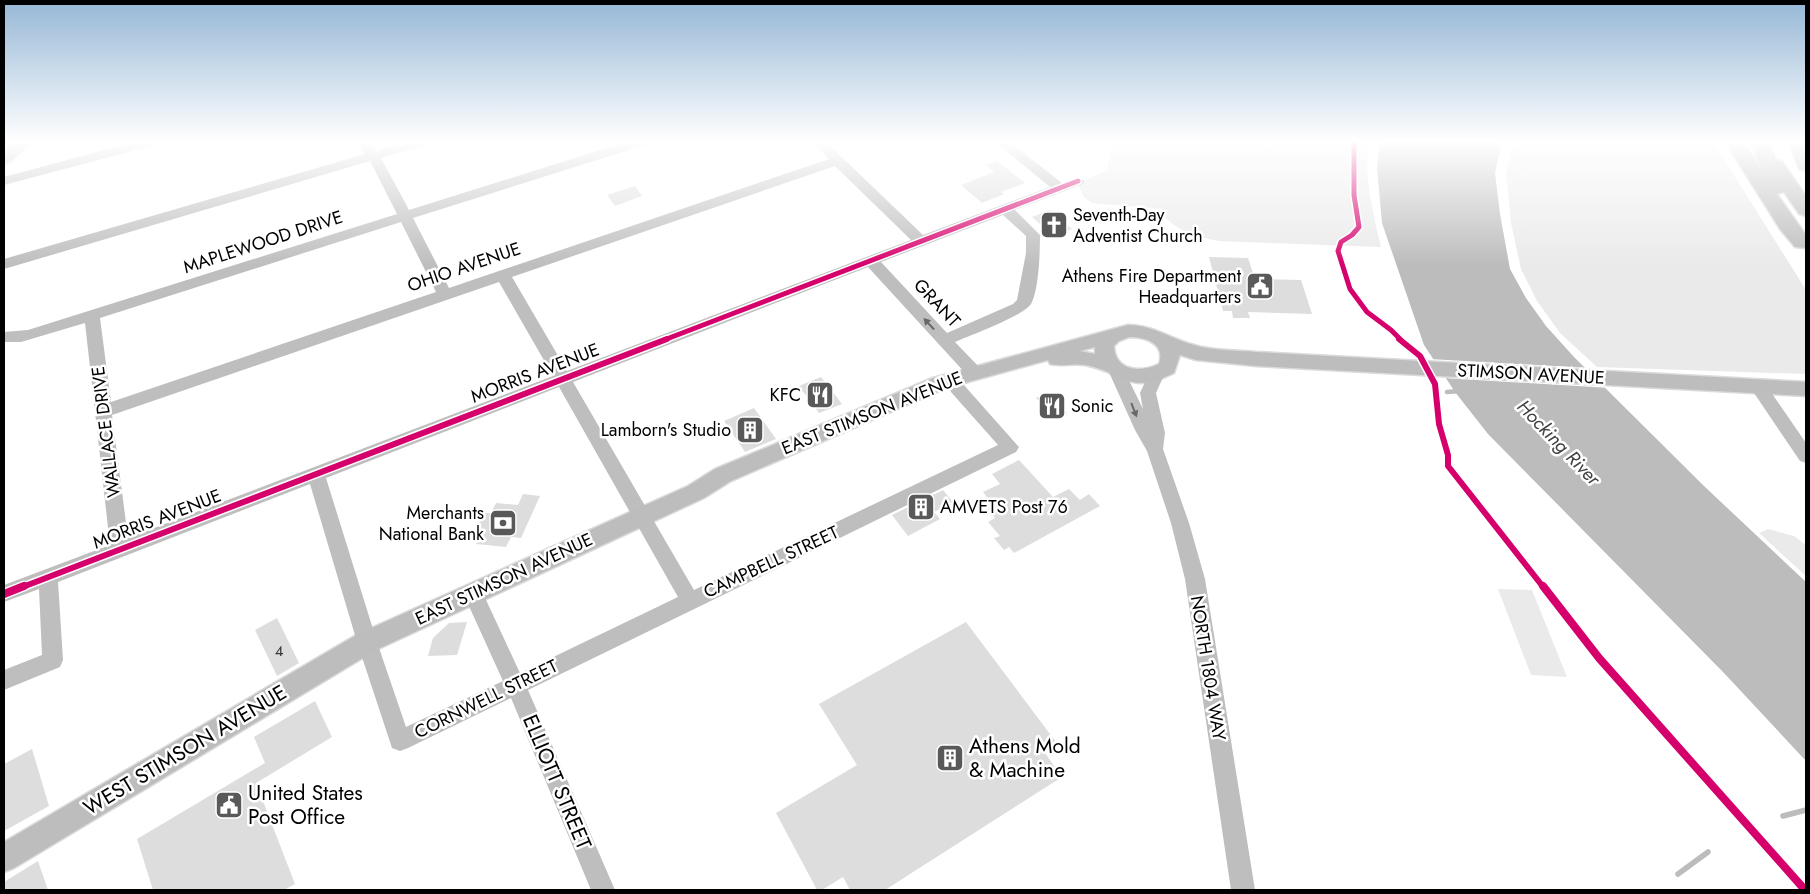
<svg xmlns="http://www.w3.org/2000/svg" width="1810" height="894" viewBox="0 0 1810 894" font-family="Jost,sans-serif">
<style>
.green{fill:#eaeaea}
.water{fill:#bcbcbc}
.pier{fill:#fff}
.lines{fill:none;stroke-linecap:round;stroke-linejoin:round}
.stream-far1{stroke:#bcbcbc;stroke-width:4.5}
.stream{stroke:#bcbcbc;stroke-width:5.5}
.building{fill:#ddd}
.major-casing{stroke:#dbdbdb;stroke-width:3}
.highway-casing{stroke:#dbdbdb;stroke-width:3}
.minor{fill:#bebebe;fill-rule:evenodd}
.major{fill:#bdbdbd;fill-rule:evenodd}
.highway{fill:#bdbdbd;fill-rule:evenodd}
.cycleway-far2-casing{stroke:#fff;stroke-width:8}
.cycleway-far1-casing{stroke:#fff;stroke-width:9}
.cycleway-casing{stroke:#fff;stroke-width:11}
.cycleway-far2{stroke:#d6006c;stroke-width:5}
.cycleway-far1{stroke:#d6006c;stroke-width:6}
.cycleway{stroke:#d6006c;stroke-width:8}
.oneway{fill:#686868}
.labels{text-anchor:middle;stroke-width:5;stroke-linejoin:round;paint-order:stroke}
.number-label{font-size:15px;fill:#373737}
.poi-label{font-size:18px;fill:#000;stroke:#fff;text-anchor:end}
.street-label{font-size:18px;fill:#000;stroke:#fff}
.water-label{font-size:19px;font-style:italic;fill:#414141;stroke:#fff}
.near-poi-label{font-size:21px;fill:#000;stroke:#fff;text-anchor:start}
.near-street-label{font-size:21px;fill:#000;stroke:#fff}
</style>
<rect width="100%" height="100%" fill="#fff"/>
<!-- green -->
<g class="green">
<path d="M1110,140H1369C1363,176 1373,212 1381,247L1219,241C1194,236 1180,233 1162,214V209L1092,203L1084,197L1078,184L1107,170L1111,149Z"/>
<path d="M1514,140H1712L1806,290V374L1597,367L1560,333L1537,301L1521,269L1511,223L1506,173Z"/>
<path d="M1768,529L1794,536L1806,545V576L1759,533Z"/>
<path d="M1498,589L1532,590L1567,677L1531,675Z"/>
</g>
<!-- water -->
<path class="water" d="M1380,140H1502L1495,173L1500,214L1510,269L1526,298L1546,326L1574,357L1705,487L1806,582V761L1724,673L1488,434L1455,392L1424,345L1382,223L1377,168Z"/>
<!-- pier -->
<path class="pier" d="M1430,359L1589,368L1610,388L1443,378Z"/>
<g class="lines">
<!-- stream-far1 -->
<path class="stream-far1" d="M1447,392L1461,391"/>
<!-- stream -->
<g class="stream">
<path d="M1783,816L1806,810"/>
<path d="M1678,874L1708,852"/>
</g>
</g>
<!-- building -->
<g class="building">
<path d="M997,161L1025,183L1001,192L1004,194L982,203L961,185L994,172L986,165Z"/>
<path d="M635,186L642,196L615,206L607,195Z"/>
<path d="M1050,210L1062,221L1072,229L1054,236L1032,217Z"/>
<path d="M1209,257L1248,258L1255,279L1301,280L1312,314L1248,312L1250,318H1233L1232,311H1223Z"/>
<path d="M821,377L842,404L819,413L799,386Z"/>
<path d="M1046,393L1067,413L1056,419L1036,398Z"/>
<path d="M754,408L776,439L745,452L724,421Z"/>
<path d="M1019,460L1053,497L1069,489L1080,500L1089,494L1100,506L1014,553L1009,547L1004,550L994,538L1000,536L988,522L995,518L981,501L987,497L983,492L1000,484L992,474Z"/>
<path d="M943,490L953,502L934,512L940,519L908,536L892,515Z"/>
<path d="M523,494L540,496L521,538L511,537L506,547L476,544L481,534L474,533L484,513H491L496,503L518,505Z"/>
<path d="M277,618L299,663L277,676L255,630Z"/>
<path d="M467,622L457,655L428,656L433,638L449,623Z"/>
<path d="M966,622L1056,742L1043,750L1062,777L885,890H850L843,877L822,890H817L776,813L857,765L819,704Z"/>
<path d="M315,701L332,737L256,783L295,884L284,890H153L137,839L265,763L254,737Z"/>
<path d="M32,749L49,806L4,831V764Z"/>
<path d="M38,861L48,890H4V882Z"/>
</g>
<g class="lines">
<!-- major casing -->
<g class="major-casing">
<g id="major">
<path d="M16,140H34L10,162L4,164V151Z"/>
<path d="M1128,325C1153,325 1171,339 1194,345C1213,351 1236,350 1256,352L1806,382V396L1256,366L1196,360L1180,355L1174,373C1128,396 1126,373 1085,365C1073,363 1061,367 1050,364L1048,360L946,388L731,481L704,498L376,650L14,868L4,872V842L358,634L688,486L715,469L933,378ZM1129,337C1145,337 1166,343 1159,364C1140,373 1115,371 1114,346L1119,341ZM1095,347V354L1080,351Z"/>
</g>
</g>
<!-- highway casing -->
<g class="highway-casing">
<g id="highway">
<path d="M1724,140H1742L1761,169L1750,140H1768L1776,160L1782,161L1806,196V216L1799,214L1784,192L1777,194L1806,235V248L1795,247L1780,229Z"/>
<path d="M1788,140H1806V171L1799,169Z"/>
</g>
</g>
<!-- minor -->
<g class="minor">
<path d="M141,140H163L162,143L4,185V177Z"/>
<path d="M354,140H367L376,151L413,140H434L433,143L381,158L409,210L632,140H652L651,143L413,218L449,288L829,159L810,140H824L923,235L1050,187L993,140H1007L1062,183L1078,177L1085,181L1083,184L1015,210L1040,235C1040,251 1039,290 1031,304C1023,316 971,335 955,342L980,368L982,372L980,376L974,378L968,376L868,267L573,382L694,590L998,445L951,392L949,388L951,384L957,382L963,384L1019,447L1016,452L528,690L615,890H591L511,698L408,748L400,751L392,748L357,642L310,484L58,582L63,660L60,667L4,690V670L42,655L39,589L4,602V585L110,545L85,323L21,342H4V332L28,330L397,214L370,161L4,269V259L365,154ZM835,166L911,240L567,371L512,277ZM1003,215L1026,236V253L1017,300L1013,304L947,333L881,262ZM401,222L436,292L111,402L100,318ZM499,282L553,376L128,538L112,415ZM559,387L678,597L520,673L480,587L473,585L466,587L463,593L503,681L406,727L377,642L326,478Z"/>
<path d="M1116,364L1122,366L1143,409L1140,393L1150,371L1156,369L1162,371L1164,375L1156,393L1165,433L1163,449L1189,523L1205,579L1255,890H1231L1185,579L1171,523L1147,451L1135,430L1108,370L1110,366Z"/>
<path d="M1758,380L1764,382L1806,443V463L1800,461L1752,390L1750,386L1752,382Z"/>
</g>
<!-- major -->
<use href="#major" class="major"/>
<!-- highway -->
<use href="#highway" class="highway"/>
<!-- cycleway-far2 casing -->
<g class="cycleway-far2-casing">
<g id="cycleway-far2">
<path d="M1354,140V195L1359,227L1352,235L1341,242L1338,251L1350,289L1367,312L1391,330L1401,340"/>
<path d="M664,340L1078,181"/>
</g>
</g>
<!-- cycleway-far1 casing -->
<g class="cycleway-far1-casing">
<g id="cycleway-far1">
<path d="M1399,339L1420,356L1435,384L1439,424L1448,455V466L1544,588"/>
<path d="M20,588L667,339"/>
</g>
</g>
<!-- cycleway casing -->
<g class="cycleway-casing">
<g id="cycleway">
<path d="M1543,586L1599,658L1805,890"/>
<path d="M4,594L24,586"/>
</g>
</g>
<!-- cycleway-far2 -->
<use href="#cycleway-far2" class="cycleway-far2"/>
<!-- cycleway-far1 -->
<use href="#cycleway-far1" class="cycleway-far1"/>
<!-- cycleway -->
<use href="#cycleway" class="cycleway"/>
</g>
<!-- one-way arrows -->
<defs><path id="oneway-solid" d="M-6-.8H1V-3.2L6.5 0L1 3.2V.8H-6Z" transform="scale(1.25)"/></defs>
<g class="oneway">
<use href="#oneway-solid" transform="translate(929 324) rotate(-133)"/>
<use href="#oneway-solid" transform="translate(1134 410) rotate(69)"/>
</g>
<!-- sky -->
<linearGradient id="sky" x2="0" y2="1"><stop stop-color="#96b7d6"/><stop offset="0.53" stop-color="#fff"/><stop offset="1" stop-color="#fff" stop-opacity="0"/></linearGradient>
<rect width="1810" height="266" fill="url(#sky)"/>
<!-- icons -->
<defs>
<g id="church-square" transform="scale(1.4375)"><rect x="-9" y="-9" width="18" height="18" rx="4" fill="#595959" stroke="#fff"/><path d="M-1.2-6h2.4v3.5h3.3v2.4h-3.3V6h-2.4V-.1h-3.3v-2.4h3.3Z" fill="#fff"/></g>
<g id="civic-square" transform="scale(1.4375)"><rect x="-9" y="-9" width="18" height="18" rx="4" fill="#595959" stroke="#fff"/><path d="M-.6-6.5H3V-4.5H.6V-3L4-1V1h2V6H-6V1h2V-1L-.6-3ZM-1.2 2.5V6h2.4V2.5Z" fill="#fff"/></g>
<g id="restaurant-square" transform="scale(1.4375)"><rect x="-9" y="-9" width="18" height="18" rx="4" fill="#595959" stroke="#fff"/><path d="M-5-6h1v4h1v-4h1v4h1v-4h1v5L-1.5 .5V6h-2V.5L-5-1ZM5-6V6H3V1.5H1.5Q1.5-4 5-6Z" fill="#fff"/></g>
<g id="building-square" transform="scale(1.4375)"><rect x="-9" y="-9" width="18" height="18" rx="4" fill="#595959" stroke="#fff"/><path d="M-4-6H4V6H1V3H-1V6H-4ZM-2.5-4.3h1.7v1.8h-1.7ZM.8-4.3h1.7v1.8H.8ZM-2.5-1h1.7V.8h-1.7ZM.8-1h1.7V.8H.8Z" fill="#fff"/></g>
<g id="bank-square" transform="scale(1.4375)"><rect x="-9" y="-9" width="18" height="18" rx="4" fill="#595959" stroke="#fff"/><path d="M-6-4H6V4H-6ZM0-2.3a2.3 2.3 0 1 0 0 4.6a2.3 2.3 0 1 0 0-4.6Z" fill="#fff"/></g>
</defs>
<g fill-rule="evenodd">
<use href="#church-square" x="1054" y="225"/>
<use href="#civic-square" x="1260" y="286"/>
<use href="#restaurant-square" x="820" y="395"/>
<use href="#restaurant-square" x="1052" y="406"/>
<use href="#building-square" x="750" y="430"/>
<use href="#building-square" x="921" y="507"/>
<use href="#bank-square" x="503" y="523"/>
<use href="#building-square" x="950" y="758"/>
<use href="#civic-square" x="229" y="805"/>
</g>
<g class="labels">
<!-- number labels -->
<g class="number-label">
<text x="279" y="656">4</text>
</g>
<!-- poi labels -->
<g class="poi-label">
<text x="1073" y="221" text-anchor="start">Seventh-Day<tspan x="1073" dy="21">Adventist Church</tspan></text>
<text x="1241" y="282">Athens Fire Department<tspan x="1241" dy="21">Headquarters</tspan></text>
<text x="801" y="401">KFC</text>
<text x="1071" y="412" text-anchor="start">Sonic</text>
<text x="731" y="436">Lamborn's Studio</text>
<text x="940" y="513" text-anchor="start">AMVETS Post 76</text>
<text x="484" y="519">Merchants<tspan x="484" dy="21">National Bank</tspan></text>
</g>
<!-- street labels -->
<g class="street-label">
<text transform="translate(263 242) rotate(-18)" y="6">MAPLEWOOD DRIVE</text>
<text transform="translate(464 267) rotate(-19)" y="6">OHIO AVENUE</text>
<text transform="translate(937 303) rotate(47)" y="6">GRANT</text>
<text transform="translate(535 373) rotate(-21)" y="6">MORRIS AVENUE</text>
<text transform="translate(1531 374) rotate(3)" y="6">STIMSON AVENUE</text>
<text transform="translate(872 413) rotate(-22)" y="6">EAST STIMSON AVENUE</text>
<text transform="translate(106 432) rotate(-97)" y="6">WALLACE DRIVE</text>
<text transform="translate(157 519) rotate(-21)" y="6">MORRIS AVENUE</text>
<text transform="translate(771 562) rotate(-25)" y="6">CAMPBELL STREET</text>
<text transform="translate(504 579) rotate(-25)" y="6">EAST STIMSON AVENUE</text>
<text transform="translate(1208 668) rotate(81)" y="6">NORTH 1804 WAY</text>
<text transform="translate(486 699) rotate(-26)" y="6">CORNWELL STREET</text>
</g>
<!-- water labels -->
<g class="water-label">
<text transform="translate(1559 442) rotate(46)" y="7">Hocking River</text>
</g>
<!-- near-poi labels -->
<g class="near-poi-label">
<text x="969" y="753">Athens Mold<tspan x="969" dy="24">&amp; Machine</tspan></text>
<text x="248" y="800">United States<tspan x="248" dy="24">Post Office</tspan></text>
</g>
<!-- near-street labels -->
<g class="near-street-label">
<text transform="translate(185 750) rotate(-31)" y="7">WEST STIMSON AVENUE</text>
<text transform="translate(557 782) rotate(67)" y="7">ELLIOTT STREET</text>
</g>
</g>
<!-- border -->
<rect width="1810" height="894" fill="none" stroke="#000000" stroke-width="10"/>
</svg>
